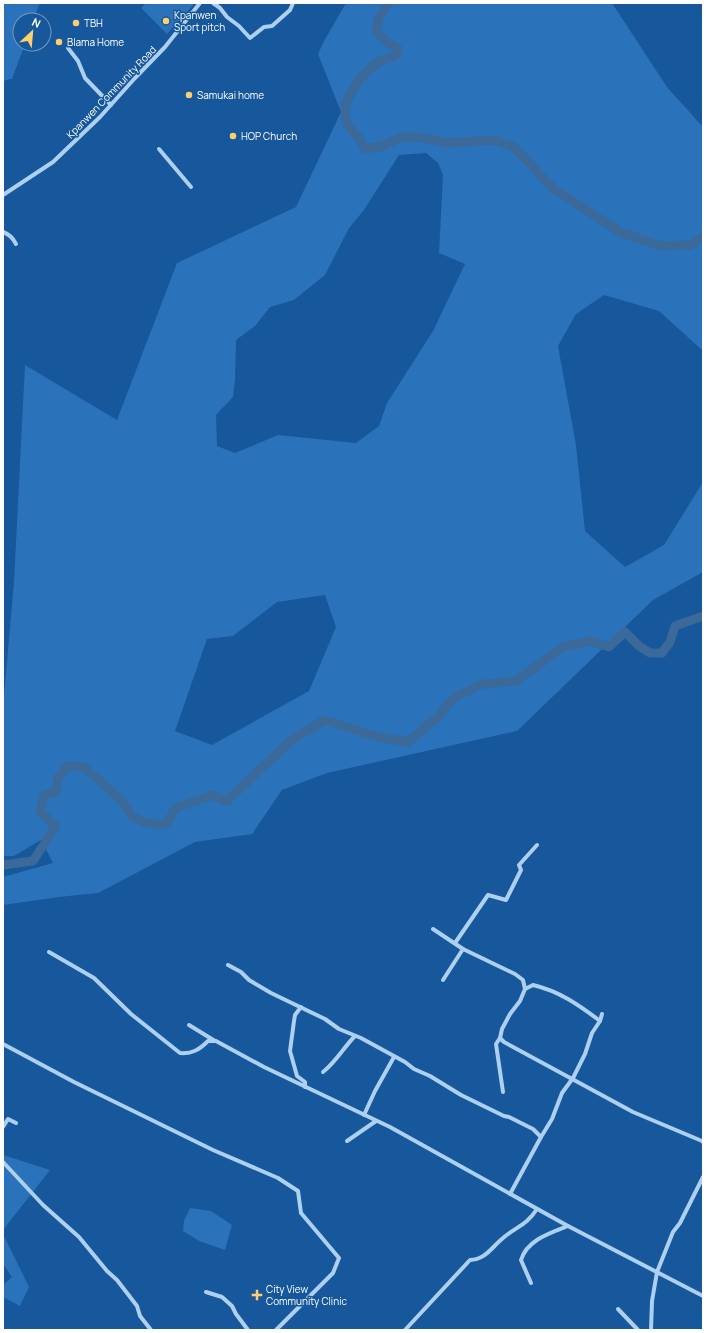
<svg xmlns="http://www.w3.org/2000/svg" width="706" height="1333" viewBox="0 0 706 1333" font-family="Manrope,sans-serif">
<style>
.green{fill:#2a72b9;fill-rule:evenodd}
.lines{fill:none;stroke-linecap:round;stroke-linejoin:round}
.river{stroke:#3b6999;stroke-width:9}
.street{stroke:#add0f2;stroke-width:4}
.poi-dot{fill:#ffce6e;stroke:#17579b;stroke-width:1.5}
.labels{text-anchor:middle;stroke-width:3;stroke-linejoin:round;paint-order:stroke}
.poi-label{font-size:10px;fill:#fff;stroke:#17579b;text-anchor:start}
.street-label{font-size:10px;fill:#fff;stroke:#17579b}
</style>
<rect width="100%" height="100%" fill="#17579b"/>
<!-- green -->
<g class="green">
<path d="M3,3H40L33,20H20V44H25L12,79L6,80L3,82Z"/>
<path d="M146,3H195L167,34L141,8Z"/>
<path d="M346,3H612L667,87L703,127V351L659,311L604,295L576,314L558,346L576,445L585,531L625,567L664,545L703,482V572L653,600L517,731L327,773L282,790L252,834L195,842L98,893L59,897L3,905V877L53,863L41,840L14,856H3V707L14,582L25,365L117,420L177,263L296,207L341,112L318,54L324,41ZM426,153L438,163L443,175L439,253L465,264L433,331L387,403L379,426L356,443L278,435L235,453L217,446L216,415L233,397L235,380L236,340L255,326L270,307L294,300L325,275L349,228L364,210L399,155ZM325,595L336,627L309,691L212,745L175,731L207,639L233,636L277,602Z"/>
<path d="M3,1155L50,1170L3,1230Z"/>
<path d="M190,1208L211,1211L232,1225L225,1250L199,1241L183,1231L184,1221Z"/>
<path d="M3,1234L29,1287L20,1306L3,1297V1285L12,1277L3,1264Z"/>
</g>
<g class="lines">
<!-- river -->
<g class="river">
<path d="M389,3L379,17L376,30L385,41L397,47V55L380,61L369,69L359,80L345,104L346,123L358,137L365,149L383,146L401,137L425,138L448,143L495,140L514,147L554,189L620,232L660,246L690,245L702,238L703,239"/>
<path d="M283,749L291,740L325,720L377,737L408,742L440,715L446,706L457,696L483,684L516,681L563,647L590,641L609,647L625,632L639,646L650,653H662L670,642L675,626L703,616"/>
<path d="M3,865L33,861L56,826L40,811L44,795L56,792L58,778L67,766L84,767L123,802L133,817L149,824H167L175,808L213,795L227,801L285,746"/>
</g>
<!-- street -->
<g class="street">
<path d="M213,3L220,8L227,17L239,26L250,38L264,27L272,26L290,10L293,3"/>
<path d="M68,48L78,61L85,78L111,105"/>
<path d="M159,149L191,187"/>
<path d="M3,195L53,162L100,117L135,78L165,47L200,3"/>
<path d="M3,232C9,234 13,238 16,244"/>
<path d="M433,929L463,949L515,974L523,980L525,989L520,1001L510,1014L502,1029L500,1038L504,1042L633,1112L702,1141L703,1142"/>
<path d="M455,943L488,895L506,900L521,870L519,865L537,845"/>
<path d="M49,952L94,978L131,1014L180,1053C192,1054 199,1050 208,1041H216L264,1067L390,1127L568,1226L703,1296"/>
<path d="M228,965L241,972L249,980L271,993L325,1019L339,1029L361,1038L405,1062L414,1069L430,1076L461,1095L504,1116L509,1117L533,1129L541,1137L510,1194"/>
<path d="M443,980L463,949"/>
<path d="M525,989L533,985C559,991 579,1005 600,1021"/>
<path d="M301,1007L295,1015L294,1021L290,1051L297,1076L305,1082V1087"/>
<path d="M189,1025L215,1041"/>
<path d="M500,1038L496,1044L503,1092"/>
<path d="M3,1044L74,1082L213,1150L278,1178L298,1191L301,1213L339,1258L333,1273L276,1330"/>
<path d="M323,1072C336,1062 344,1047 355,1036"/>
<path d="M364,1115L375,1091L394,1057"/>
<path d="M3,1127L8,1119L16,1123"/>
<path d="M541,1137L552,1119L562,1093L573,1078L585,1054L592,1033L600,1021L602,1014"/>
<path d="M347,1141L376,1121"/>
<path d="M3,1162L43,1205L79,1237L107,1271L117,1280L137,1306L140,1316L151,1330"/>
<path d="M531,1283L521,1260C527,1240 550,1233 568,1226"/>
<path d="M206,1292L222,1297L232,1306L236,1314L248,1330"/>
<path d="M618,1309L638,1330"/>
<path d="M405,1330L470,1260C485,1260 492,1247 503,1238C517,1226 526,1226 537,1209"/>
<path d="M651,1330L652,1301L657,1272L673,1232L680,1223L703,1177"/>
</g>
</g>
<!-- markers -->
<g class="poi-dot">
<circle cx="166" cy="21" r="4"/>
<circle cx="76" cy="23" r="4"/>
<circle cx="59" cy="42" r="4"/>
<circle cx="189" cy="95" r="4"/>
<circle cx="233" cy="136" r="4"/>
<path d="M255 1289h4v4h4v4h-4v4h-4v-4h-4v-4h4z"/>
</g>
<g class="labels">
<!-- poi labels -->
<g class="poi-label">
<text x="174" y="19">Kpanwen<tspan x="174" dy="12">Sport pitch</tspan></text>
<text x="84" y="27">TBH</text>
<text x="67" y="46">Blama Home</text>
<text x="197" y="99">Samukai home</text>
<text x="241" y="140">HOP Church</text>
<text x="266" y="1293">City View<tspan x="266" dy="12">Community Clinic</tspan></text>
</g>
<!-- street labels -->
<g class="street-label">
<text transform="translate(111 92) rotate(-46)" y="4">Kpanwen Community Road</text>
</g>
</g>
<!-- border -->
<rect width="706" height="1333" fill="none" stroke="#ffffff" stroke-width="8"/>
<!-- north arrow -->
<g transform="translate(32 32) rotate(26)"><circle r="19" fill="#17579b" stroke="#749ac3"/>
<path d="M0-3L7 15L0 10L-7 15Z" fill="#ffce6e"/>
<text y="-6" font-size="11" font-weight="bold" text-anchor="middle" fill="#ffffff">N</text>
</g>
</svg>
